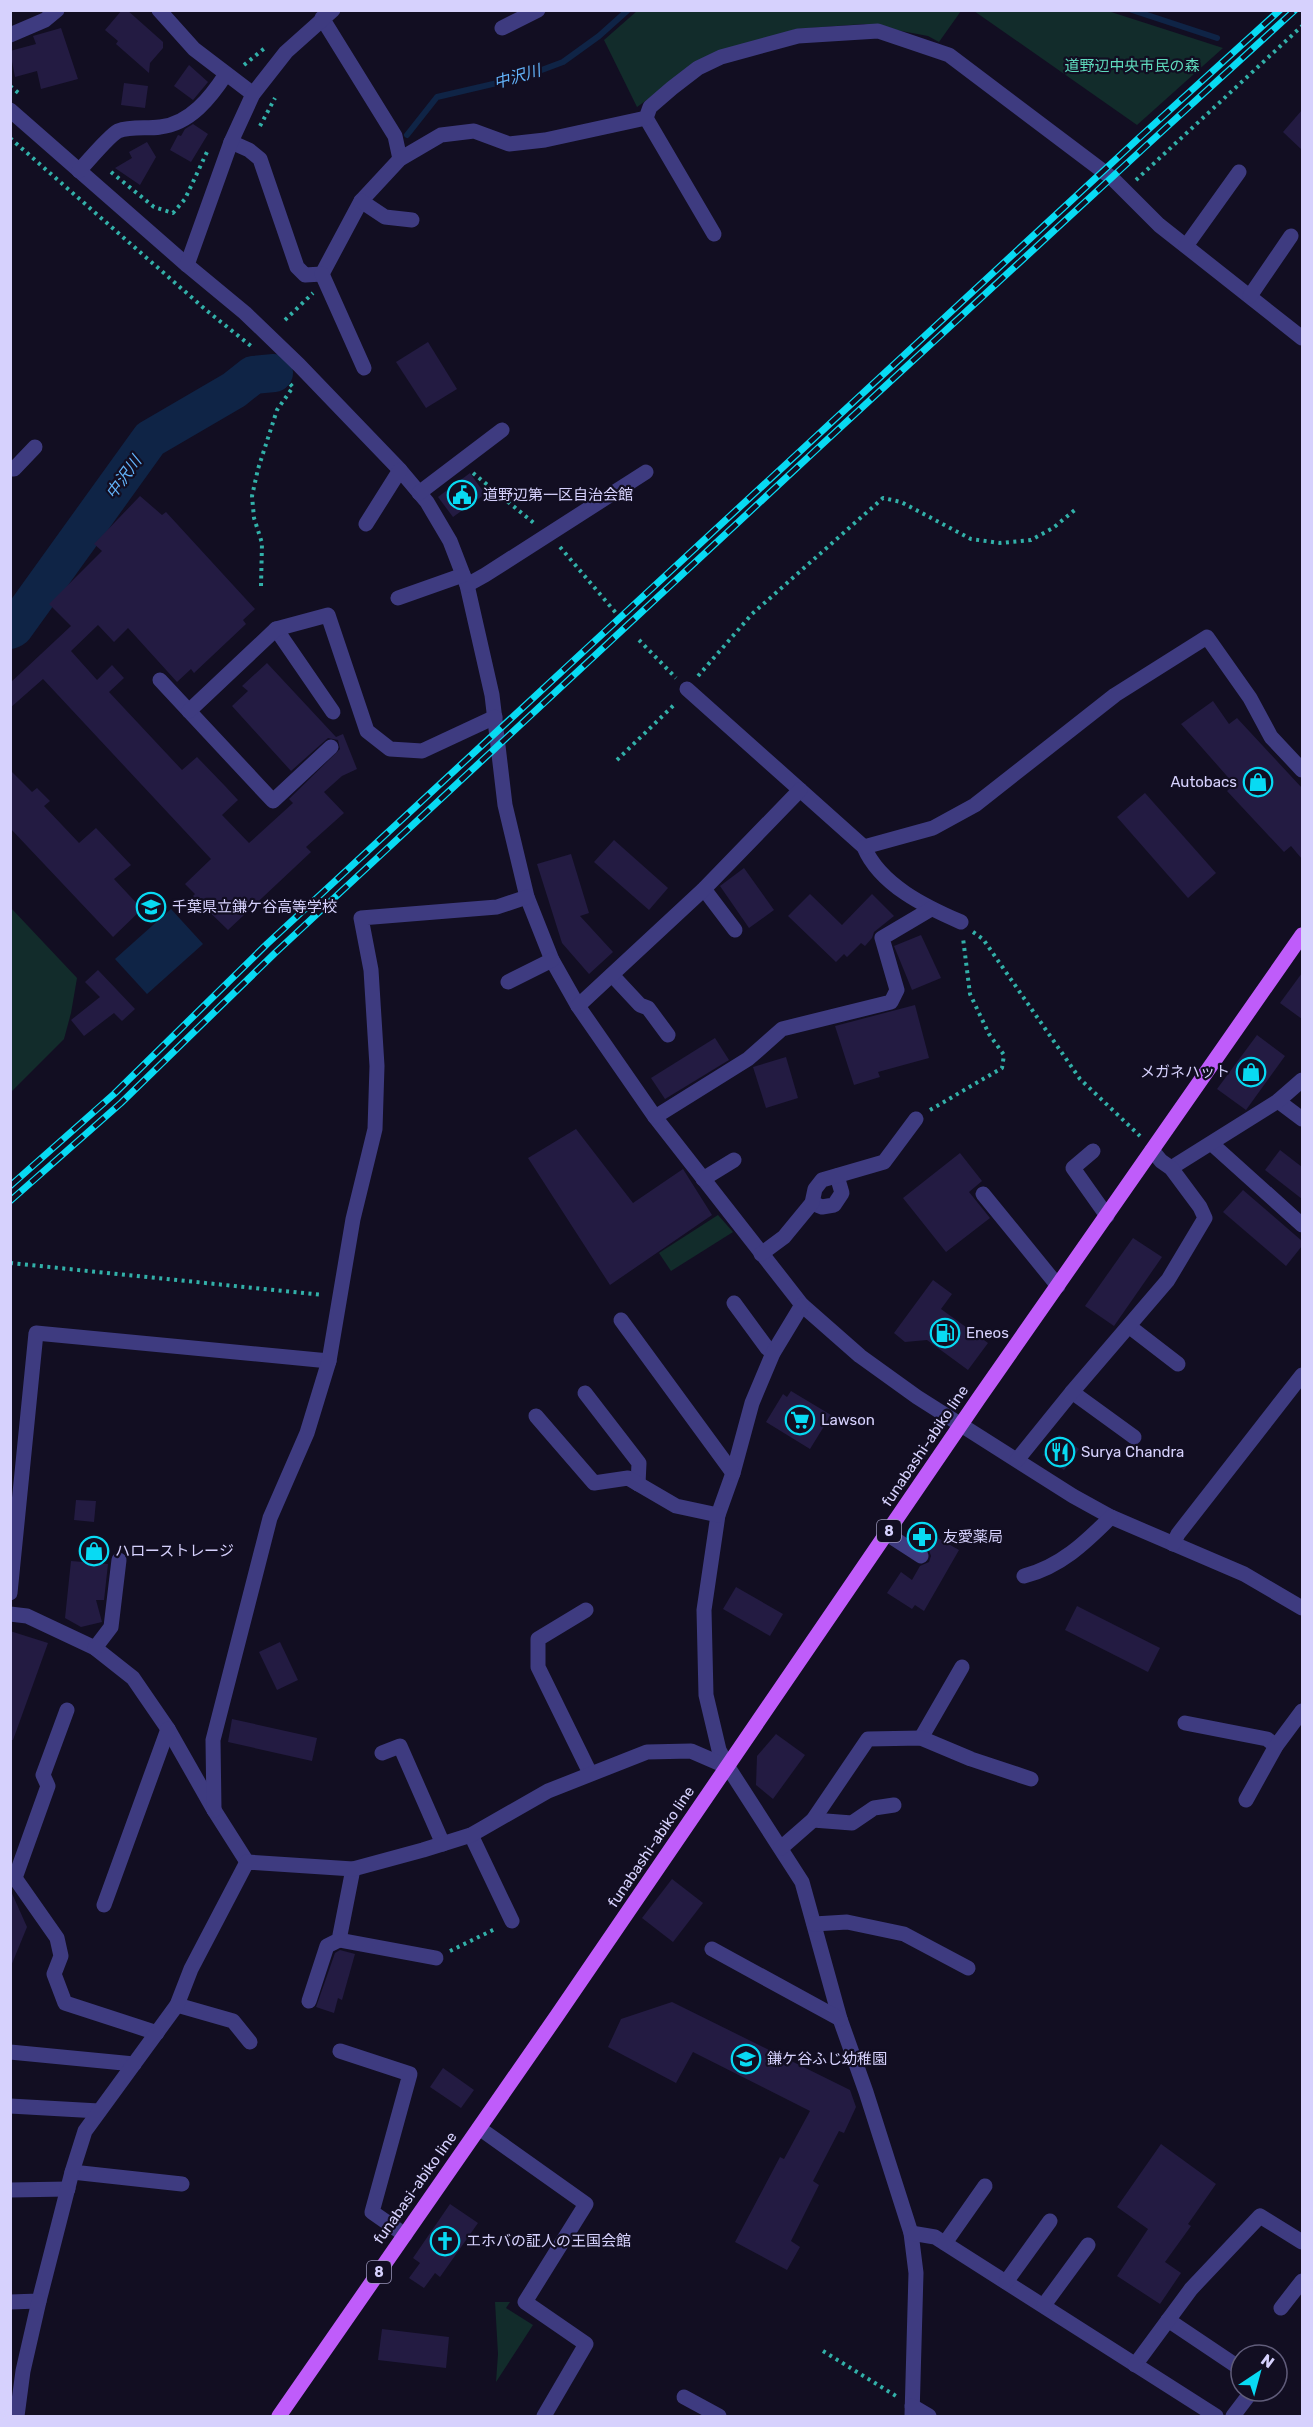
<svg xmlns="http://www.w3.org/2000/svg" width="1313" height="2427" viewBox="0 0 1313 2427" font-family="Rubik,'Noto Sans JP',sans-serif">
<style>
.green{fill:#122c2b}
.water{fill:#0f2446}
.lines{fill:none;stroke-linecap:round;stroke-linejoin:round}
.stream{stroke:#0f2446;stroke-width:6}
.river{stroke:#0f2446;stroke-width:38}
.building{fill:#231b42}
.path{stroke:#32b0a9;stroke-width:4;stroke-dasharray:3 4.5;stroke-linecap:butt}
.minor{stroke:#3e3b80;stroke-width:15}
.major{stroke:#bf5cfa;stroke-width:15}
.rail-casing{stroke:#08daf3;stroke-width:7}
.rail{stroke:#120e22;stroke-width:4.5;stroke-dasharray:14;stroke-linecap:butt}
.labels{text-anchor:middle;stroke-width:4.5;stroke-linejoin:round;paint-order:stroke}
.shield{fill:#120e22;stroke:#9b96bb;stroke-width:1.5}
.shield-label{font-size:14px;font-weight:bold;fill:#d6d1fd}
.park-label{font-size:15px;fill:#5fdbbd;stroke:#120e22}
.poi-label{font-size:15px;fill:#d6d1fd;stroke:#120e22;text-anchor:start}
.street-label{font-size:15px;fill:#d6d1fd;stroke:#120e22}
.water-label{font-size:16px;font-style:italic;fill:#63b3fa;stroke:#120e22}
</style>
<rect width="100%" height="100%" fill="#120e22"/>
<!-- green -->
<g class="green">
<path d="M637,11H961L939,42L928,36L864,24L796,29L697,64L637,107L604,40Z"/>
<path d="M974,11H1108L1223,48L1137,125Z"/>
<path d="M11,908L77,978L71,1013L64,1039L11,1092Z"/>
<path d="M718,1215L733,1232L671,1271L659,1253Z"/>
<path d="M495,2302H510L506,2308L533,2325L496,2382L498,2354Z"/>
</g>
<!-- water -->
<path class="water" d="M171,909L203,944L147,994L115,959Z"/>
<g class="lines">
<!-- stream -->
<g class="stream">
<path d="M1132,10L1217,38"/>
<path d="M407,135L437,97L523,77L563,62L599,36L628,10"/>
</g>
<!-- river -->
<path class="river" d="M10,630L14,628L150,439L234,390L253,375L274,373"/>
</g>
<!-- building -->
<g class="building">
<path d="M122,10H127L163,42V48L150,63L149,73L116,44L118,41L105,30Z"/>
<path d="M61,28L78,79L41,89L37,71L15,77L10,51L36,44L33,36Z"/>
<path d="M189,65L208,82L193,100L174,86Z"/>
<path d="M124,83L148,86L145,108L121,105Z"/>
<path d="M1302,110V150L1283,132Z"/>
<path d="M193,124L208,134L191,162L170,150L178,135L181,136L185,129Z"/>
<path d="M147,142L156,157L140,185L115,168L132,158L129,152Z"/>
<path d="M428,342L457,389L426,408L396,362Z"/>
<path d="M470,473L485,494L453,517L438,497Z"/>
<path d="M140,496L162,515L166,512L255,609L243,620L246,624L194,673L191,669L177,682L128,628L114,642L98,625L71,651L97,680L112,665L124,678L109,692L182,770L197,757L225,786L238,800L222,815L249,843L293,803L289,799L340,749L338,740L328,738L291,771L232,706L248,691L242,686L267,663L336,737L343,734L357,769L342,776L324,792L344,813L306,847L311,852L228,930L193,896L195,894L185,884L211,859L43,679L10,708V683L71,626L49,604L102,551L94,544Z"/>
<path d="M1213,701L1229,724L1237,718L1302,788V859L1291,846L1284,852L1227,791L1234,784L1181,724Z"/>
<path d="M10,770L32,792L37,788L50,801L44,806L79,843L96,828L131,865L114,879L142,909L113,937L10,828Z"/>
<path d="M1145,793L1216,873L1188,898L1117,817Z"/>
<path d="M614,840L668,888L649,910L594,862Z"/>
<path d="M571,854L589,913L580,916L613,952L589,974L562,943L537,864Z"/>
<path d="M744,868L774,910L749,928L720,886Z"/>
<path d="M810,894L842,925L872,894L894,916L874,932L872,938L865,946L861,943L847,957L844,954L836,962L788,916Z"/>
<path d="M921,935L941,978L912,990L894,946Z"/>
<path d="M98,970L135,1009L122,1021L114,1013L84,1036L71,1020L100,997L85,982Z"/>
<path d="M1302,973V1019L1280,1003Z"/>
<path d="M915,1005L929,1058L878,1072L880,1077L854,1085L835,1026Z"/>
<path d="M1257,1035L1285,1056L1246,1110L1217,1089Z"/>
<path d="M715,1038L729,1060L665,1099L651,1078Z"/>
<path d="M786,1057L798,1098L766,1108L753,1067Z"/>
<path d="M576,1129L633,1203L683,1169L712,1215L610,1285L528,1158Z"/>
<path d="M1280,1150L1302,1167V1199L1265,1170Z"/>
<path d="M960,1153L982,1181L969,1192L990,1218L946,1252L903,1198Z"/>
<path d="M1243,1190L1302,1241V1246L1286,1266L1223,1212Z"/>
<path d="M1133,1238L1162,1257L1114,1326L1085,1306Z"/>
<path d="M933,1280L952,1294L941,1309L988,1343L968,1370L927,1340L905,1342L894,1333Z"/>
<path d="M791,1391L831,1415L810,1449L766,1422L783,1394L787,1397Z"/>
<path d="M1059,1435L1079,1449L1064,1470L1043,1455Z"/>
<path d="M76,1500L96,1501L94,1522L74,1520Z"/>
<path d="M936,1537L959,1550L924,1611L915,1605L912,1609L887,1593L901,1572L912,1580L920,1566L929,1562L931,1556L929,1550Z"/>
<path d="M71,1561L108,1564L104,1600H96L102,1622L81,1627L65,1618Z"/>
<path d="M736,1587L783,1614L770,1636L723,1609Z"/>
<path d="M1077,1606L1160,1648L1148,1672L1065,1630Z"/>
<path d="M10,1631L48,1643L13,1740H10Z"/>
<path d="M280,1642L298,1680L277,1690L259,1652Z"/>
<path d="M232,1719L317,1738L312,1761L228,1742Z"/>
<path d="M776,1734L805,1755L773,1799L756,1785L757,1756Z"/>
<path d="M672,1879L703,1903L673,1942L642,1918Z"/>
<path d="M10,1889L27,1927L11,1966H10Z"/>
<path d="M340,1950L355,1954L342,2000L338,1998L334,2013L316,2007L335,1953Z"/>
<path d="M672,2002L850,2090L856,2107L844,2133L839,2131L813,2181L819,2185L791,2241L800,2247L787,2270L735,2242L780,2157L784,2159L810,2111L693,2052L676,2083L608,2047L621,2019Z"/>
<path d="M443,2068L474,2090L461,2108L430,2087Z"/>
<path d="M1161,2144L1216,2184L1188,2224L1191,2226L1165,2262L1181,2273L1160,2304L1117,2276L1148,2229L1117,2207Z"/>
<path d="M450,2204L478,2223L440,2277L435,2273L424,2288L409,2278L420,2263L413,2258Z"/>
<path d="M382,2329L449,2337L446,2368L378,2360Z"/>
</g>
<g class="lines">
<!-- path -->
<g class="path">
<path d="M244,65L266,47"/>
<path d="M10,86L21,95"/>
<path d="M260,126L275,98"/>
<path d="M10,138L206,310L251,346"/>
<path d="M111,172L154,207L173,213L185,199L207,152"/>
<path d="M1136,180L1302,26"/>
<path d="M285,320L313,293"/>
<path d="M473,473L535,524"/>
<path d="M560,547L616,613"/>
<path d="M261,586L262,543L254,518L252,496L258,469L277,410L293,387L290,384"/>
<path d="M639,640L676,678"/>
<path d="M698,676L752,614L883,498L901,502L971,539L1000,543L1031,540L1053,528L1076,509"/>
<path d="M617,760L676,703"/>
<path d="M973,932L983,939L1080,1079L1140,1136"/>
<path d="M930,1110L1002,1068L1004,1055L989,1034L970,994L963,938"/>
<path d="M10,1263L323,1295"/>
<path d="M450,1951L497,1928"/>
<path d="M823,2351L896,2396"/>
</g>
<!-- minor -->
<g class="minor">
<path d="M159,10L194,49L253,94"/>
<path d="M322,18L395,136L400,159"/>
<path d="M502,28L538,10"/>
<path d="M10,35L45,20L57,10"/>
<path d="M10,110L187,265L245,313L299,365L400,470L427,502L450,541L467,585L492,695L505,805L527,897L552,960L578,1006L655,1117L802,1305L860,1356L917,1397L1073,1496L1111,1517L1244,1574L1302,1608"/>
<path d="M646,118L714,234"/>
<path d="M231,142L249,150L260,159L297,267L305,275L322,274L361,201L400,159L441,135L474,131L509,144L545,140L646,118L650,107L672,88L698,68L721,57L798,36L878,31L949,55L1112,178L1159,225L1302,338"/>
<path d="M79,171C87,162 110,135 118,131C131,126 147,129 160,127C190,124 211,97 226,74"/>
<path d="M361,201L385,217L412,220"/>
<path d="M1186,246L1239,172"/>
<path d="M187,265L231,142L253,94L286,52L333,10"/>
<path d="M322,274L364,368"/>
<path d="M1250,296L1291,236"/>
<path d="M10,469H14L35,447"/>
<path d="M419,493L502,430"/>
<path d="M366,524L400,470"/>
<path d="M467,585L485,575L646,472"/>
<path d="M398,598L463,575"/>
<path d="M276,629L333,712"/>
<path d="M160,680L273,801L331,747"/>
<path d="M687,689L864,847C880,885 926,907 961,922"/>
<path d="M189,711L276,629L328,615L367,731L390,749L422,751L495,717"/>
<path d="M864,847L933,828L975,805L1115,695L1207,637L1250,698L1271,737L1302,770"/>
<path d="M704,889L735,930"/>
<path d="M612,975L640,1005L648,1008L668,1035"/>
<path d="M508,982L552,960"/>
<path d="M578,1006L704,889L800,790"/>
<path d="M1278,1101L1302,1119"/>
<path d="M655,1117L748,1059L782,1029L891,1002L897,990L882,938L931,909"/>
<path d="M1212,1144L1302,1225"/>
<path d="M1093,1151L1073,1168L1107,1216"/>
<path d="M1171,1168L1278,1101L1302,1080"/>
<path d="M703,1179L734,1160"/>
<path d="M983,1194L1058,1286"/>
<path d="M812,1203L822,1207L834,1205L842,1193L837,1176"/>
<path d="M761,1254L784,1237L812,1203L815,1189L822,1180L884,1162L916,1119"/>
<path d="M734,1303L767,1348L773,1353"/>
<path d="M802,1305L773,1353L752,1403L733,1473L718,1515L704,1610L706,1695L719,1750L728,1767L802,1882L840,2019L866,2092L911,2233L916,2273L912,2416"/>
<path d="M621,1320L733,1473"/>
<path d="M1130,1327L1178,1364"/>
<path d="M1072,1392L1134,1437"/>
<path d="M585,1393L639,1463L638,1484"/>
<path d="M536,1416L594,1483L628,1478L676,1506L718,1515"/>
<path d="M1017,1460L1072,1392L1168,1280L1205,1218L1200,1207L1171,1168L1161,1161L1152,1150"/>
<path d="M887,1534L921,1556"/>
<path d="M1173,1544L1178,1534L1302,1375"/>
<path d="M1024,1576C1060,1567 1085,1543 1111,1517"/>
<path d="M10,1593L36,1333L329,1361"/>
<path d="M586,1610L538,1639V1667L590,1773"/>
<path d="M10,1614L27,1616L95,1648L133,1678L168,1729L214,1810L247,1862"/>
<path d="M95,1648L111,1627L119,1560"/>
<path d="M67,1710L43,1775L48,1786L15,1878L57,1938L61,1956L54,1974L65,2003L157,2033"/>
<path d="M1185,1723L1267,1739L1276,1746"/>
<path d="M921,1738L962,1667"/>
<path d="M382,1753L400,1746L443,1844"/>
<path d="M1246,1800L1276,1746L1302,1711"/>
<path d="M214,1810L213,1740L270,1518L307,1433L329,1361L353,1219L375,1129L377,1066L371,970L361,918L497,907L527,897"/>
<path d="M813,1820L852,1823L874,1808L894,1805"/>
<path d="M471,1835L512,1921"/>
<path d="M781,1848L813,1820L868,1739L921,1738L971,1759L1031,1779"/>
<path d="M104,1905L168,1729"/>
<path d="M814,1924L847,1922L904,1934L968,1968"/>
<path d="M339,1940L436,1958"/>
<path d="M712,1949L840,2019"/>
<path d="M309,2001L327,1946L339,1940L353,1869"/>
<path d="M177,2005L233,2021L250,2042"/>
<path d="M340,2051L410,2074L372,2212L405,2235"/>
<path d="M10,2052L134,2064"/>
<path d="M10,2106L99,2111"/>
<path d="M479,2128L586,2204L525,2302L586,2344L544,2416"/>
<path d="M72,2172L182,2184"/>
<path d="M10,2190L68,2189"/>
<path d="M911,2233L935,2237L1216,2416"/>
<path d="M945,2243L985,2186"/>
<path d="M1006,2282L1050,2221"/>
<path d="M10,2302L39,2301L72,2172L85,2131L177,2005L191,1969L247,1862L353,1869L423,1850L471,1835L548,1791L647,1752L691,1751L728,1767"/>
<path d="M1044,2305L1088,2245"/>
<path d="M1281,2308L1302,2281"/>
<path d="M1168,2320L1241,2369"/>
<path d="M1135,2365L1191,2289L1260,2216L1302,2242"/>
<path d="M684,2397L719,2416"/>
<path d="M912,2406L929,2416"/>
<path d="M17,2416L23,2371L39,2301"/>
<path d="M1233,2416L1252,2391"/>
</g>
<!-- major -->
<path class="major" d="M279,2416L556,2017L979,1398L1302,935"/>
<!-- rail casing -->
<g class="rail-casing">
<g id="rail">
<path d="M10,1186L114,1094L267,944L1140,137L1280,10"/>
<path d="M10,1201L121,1103L275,953L817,449L1147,145L1295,10"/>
</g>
</g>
<!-- rail -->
<use href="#rail" class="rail"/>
</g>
<!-- icons -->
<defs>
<g id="civic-ring" transform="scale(1.5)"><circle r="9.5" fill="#120e22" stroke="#08daf3" stroke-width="1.5"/><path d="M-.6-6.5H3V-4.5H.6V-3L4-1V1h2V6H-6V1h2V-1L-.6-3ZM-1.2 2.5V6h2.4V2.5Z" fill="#08daf3"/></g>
<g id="shop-ring" transform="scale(1.5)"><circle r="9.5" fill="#120e22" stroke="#08daf3" stroke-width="1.5"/><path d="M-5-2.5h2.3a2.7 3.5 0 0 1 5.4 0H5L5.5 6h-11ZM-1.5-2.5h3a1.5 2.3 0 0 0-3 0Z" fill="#08daf3"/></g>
<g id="school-ring" transform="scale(1.5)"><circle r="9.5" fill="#120e22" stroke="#08daf3" stroke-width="1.5"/><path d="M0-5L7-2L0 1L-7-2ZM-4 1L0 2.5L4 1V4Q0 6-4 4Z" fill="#08daf3"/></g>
<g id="fuel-ring" transform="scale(1.5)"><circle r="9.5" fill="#120e22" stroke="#08daf3" stroke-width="1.5"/><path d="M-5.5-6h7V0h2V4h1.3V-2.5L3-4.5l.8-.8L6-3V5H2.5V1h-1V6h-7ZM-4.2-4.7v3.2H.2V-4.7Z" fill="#08daf3"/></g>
<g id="supermarket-ring" transform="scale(1.5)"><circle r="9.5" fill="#120e22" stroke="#08daf3" stroke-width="1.5"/><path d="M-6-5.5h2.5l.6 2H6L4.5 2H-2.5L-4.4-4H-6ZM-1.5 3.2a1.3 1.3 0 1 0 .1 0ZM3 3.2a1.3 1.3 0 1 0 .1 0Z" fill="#08daf3"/></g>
<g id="restaurant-ring" transform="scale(1.5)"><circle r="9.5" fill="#120e22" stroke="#08daf3" stroke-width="1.5"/><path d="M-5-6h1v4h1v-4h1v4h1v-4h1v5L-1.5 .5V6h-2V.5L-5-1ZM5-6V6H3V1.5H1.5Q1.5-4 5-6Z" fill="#08daf3"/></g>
<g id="pharmacy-ring" transform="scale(1.5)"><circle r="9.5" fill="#120e22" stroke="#08daf3" stroke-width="1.5"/><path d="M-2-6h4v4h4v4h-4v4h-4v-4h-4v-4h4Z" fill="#08daf3"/></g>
<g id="church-ring" transform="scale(1.5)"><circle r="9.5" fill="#120e22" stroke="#08daf3" stroke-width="1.5"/><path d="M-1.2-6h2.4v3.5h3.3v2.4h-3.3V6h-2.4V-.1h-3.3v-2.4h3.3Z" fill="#08daf3"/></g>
</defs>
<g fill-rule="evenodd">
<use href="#civic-ring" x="462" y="495"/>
<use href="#shop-ring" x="1258" y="782"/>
<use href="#school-ring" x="151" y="907"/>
<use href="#shop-ring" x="1251" y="1072"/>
<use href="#fuel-ring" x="945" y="1333"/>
<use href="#supermarket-ring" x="800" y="1420"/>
<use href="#restaurant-ring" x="1060" y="1452"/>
<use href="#pharmacy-ring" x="922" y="1537"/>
<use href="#shop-ring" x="94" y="1551"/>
<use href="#school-ring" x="746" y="2059"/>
<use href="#church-ring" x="445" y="2241"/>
</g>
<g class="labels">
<!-- shield labels -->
<g class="shield">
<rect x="877" y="1520" width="24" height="22" rx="4.5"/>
<rect x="367" y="2261" width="24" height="22" rx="4.5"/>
</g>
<g class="shield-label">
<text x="889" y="1536">8</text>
<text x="379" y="2277">8</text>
</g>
<!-- park labels -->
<g class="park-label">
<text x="1132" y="71">道野辺中央市民の森</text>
</g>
<!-- poi labels -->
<g class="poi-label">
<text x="483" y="500">道野辺第一区自治会館</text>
<text x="1237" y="787" text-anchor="end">Autobacs</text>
<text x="172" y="912">千葉県立鎌ケ谷高等学校</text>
<text x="1230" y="1077" text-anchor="end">メガネハット</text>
<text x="966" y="1338">Eneos</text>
<text x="821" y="1425">Lawson</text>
<text x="1081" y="1457">Surya Chandra</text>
<text x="943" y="1542">友愛薬局</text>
<text x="115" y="1556">ハローストレージ</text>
<text x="767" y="2064">鎌ケ谷ふじ幼稚園</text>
<text x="466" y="2246">エホバの証人の王国会館</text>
</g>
<!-- street labels -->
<g class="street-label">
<text transform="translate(925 1446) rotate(-56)" y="5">funabashi-abiko line</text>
<text transform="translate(651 1847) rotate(-56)" y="5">funabashi-abiko line</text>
<text transform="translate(415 2188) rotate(-55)" y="5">funabasi-abiko line</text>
</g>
<!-- water labels -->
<g class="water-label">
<text transform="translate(517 76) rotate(-16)" y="6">中沢川</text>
<text transform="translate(123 477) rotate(-54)" y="6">中沢川</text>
</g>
</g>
<!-- border -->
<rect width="1313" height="2427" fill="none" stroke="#d6d1fd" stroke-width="24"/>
<!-- north arrow -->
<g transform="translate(1259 2373) rotate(36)"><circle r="28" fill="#120e22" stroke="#605c7a" stroke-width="1.5"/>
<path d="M0-4.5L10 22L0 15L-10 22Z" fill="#08daf3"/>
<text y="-9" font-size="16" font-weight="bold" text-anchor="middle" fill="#d6d1fd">N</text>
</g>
</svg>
